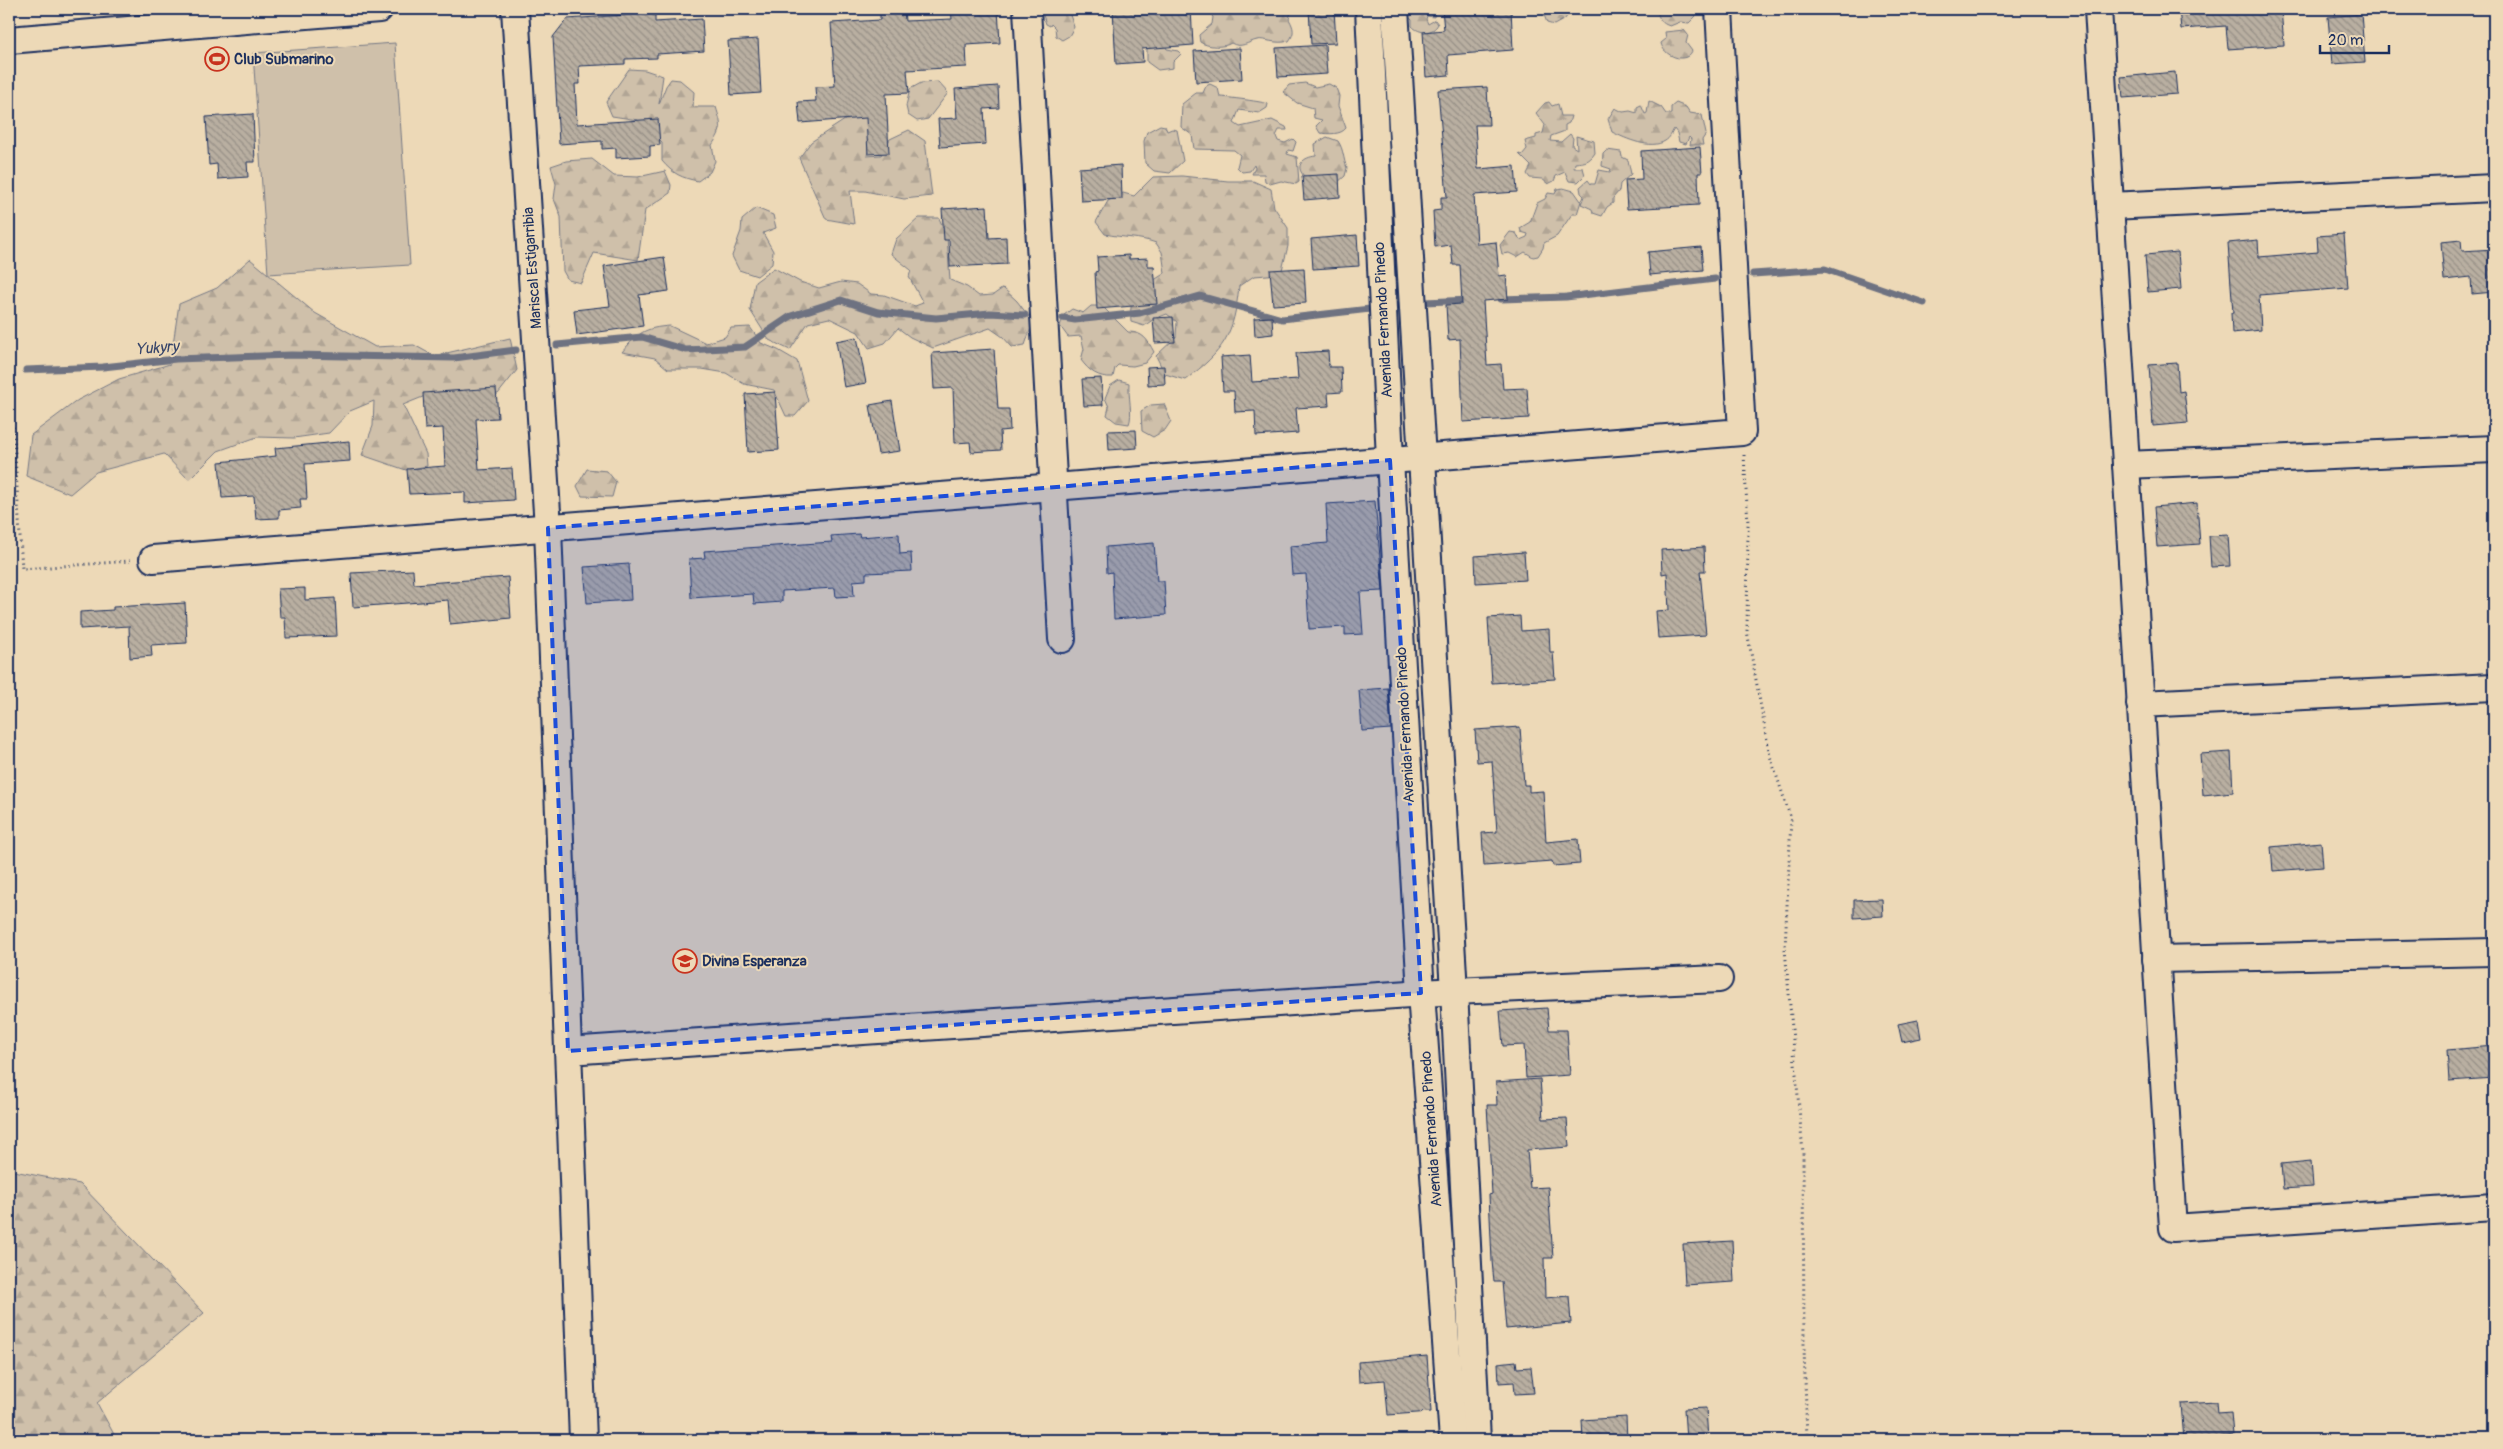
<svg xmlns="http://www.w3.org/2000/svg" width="2503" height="1449" viewBox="0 0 2503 1449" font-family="Pangolin,sans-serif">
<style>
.forest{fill:url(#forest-firs);stroke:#757884}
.pitch{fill:#cfc0aa;stroke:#757884}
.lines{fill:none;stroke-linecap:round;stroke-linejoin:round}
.stream{stroke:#6e7281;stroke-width:7}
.building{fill:url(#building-back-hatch);stroke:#1b2f5e}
.minor-casing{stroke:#1b2f5e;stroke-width:30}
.path{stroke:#1b2f5e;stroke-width:3;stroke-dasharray:1 4;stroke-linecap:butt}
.minor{stroke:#edd9b7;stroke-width:26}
.marked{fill:#1d4ed8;fill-opacity:0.2;stroke:#1d4ed8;stroke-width:4;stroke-dasharray:10 6;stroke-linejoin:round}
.labels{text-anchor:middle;stroke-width:4;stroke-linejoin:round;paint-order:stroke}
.poi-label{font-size:15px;font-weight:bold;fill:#1b2f5e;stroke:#edd9b7;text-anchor:start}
.street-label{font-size:15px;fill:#1b2f5e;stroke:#edd9b7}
.water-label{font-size:16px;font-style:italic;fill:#37456a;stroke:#edd9b7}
</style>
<defs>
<pattern id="forest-firs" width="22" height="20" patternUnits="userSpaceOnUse" patternTransform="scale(1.25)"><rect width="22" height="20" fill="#cfc0aa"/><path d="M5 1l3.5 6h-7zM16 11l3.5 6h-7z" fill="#b1a595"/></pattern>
<pattern id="building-back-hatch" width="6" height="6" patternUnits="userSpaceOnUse" patternTransform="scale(1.25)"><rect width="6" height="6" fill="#b9afa1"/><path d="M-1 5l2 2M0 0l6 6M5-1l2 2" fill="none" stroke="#968f86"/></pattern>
</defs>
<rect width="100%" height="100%" fill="#edd9b7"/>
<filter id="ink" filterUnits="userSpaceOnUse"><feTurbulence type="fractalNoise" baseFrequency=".02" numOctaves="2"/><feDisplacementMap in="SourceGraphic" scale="10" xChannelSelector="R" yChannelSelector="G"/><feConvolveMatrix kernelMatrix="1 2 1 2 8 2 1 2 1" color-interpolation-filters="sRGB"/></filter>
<g filter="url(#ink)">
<!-- forest -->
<g class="forest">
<path d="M1041,9H1068L1074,27L1069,36L1062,40L1056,36L1055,28L1051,24L1050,26L1046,24Z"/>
<path d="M1200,9H1215L1213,12L1215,15L1218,9H1292L1289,19C1294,28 1295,33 1289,41C1275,45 1265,38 1257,40C1248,42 1241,49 1231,43C1224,48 1207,47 1200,42L1199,35L1212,24L1213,17L1206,9Z"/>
<path d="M1406,9H1435L1434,17L1427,16L1426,19L1428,24L1435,20L1438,24C1433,34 1419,34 1412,26V20L1407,15Z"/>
<path d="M1542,9H1572L1565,19L1554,25L1547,23Z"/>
<path d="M1658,9H1675L1677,12L1692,9L1696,16L1689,23L1680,22L1670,26C1662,24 1657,18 1658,9Z"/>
<path d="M1684,30L1688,35L1686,43L1692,51C1686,65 1663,56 1661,43L1666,39L1665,32Z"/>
<path d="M1147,45H1165L1167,49L1178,51L1181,54L1173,62V68L1158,70L1147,62Z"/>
<path d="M629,69L645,70L663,76L659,104L666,86L671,79L680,80L694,92L693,107H716C722,126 723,129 712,145L715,161L710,172L698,181C682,178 673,174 662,161V142L638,120L612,116L606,102Z"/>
<path d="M938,82L948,93L928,119L917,121L908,115L906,106L910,89L921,83Z"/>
<path d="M1305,83L1315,87L1329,84L1336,88L1339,96L1338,106L1346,128C1341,135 1329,134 1320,133L1316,126L1322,120L1314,118L1313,108L1297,103L1283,92L1289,85Z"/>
<path d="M1210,84L1218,88L1220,97C1225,97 1266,102 1268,104L1267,108L1259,113L1239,110L1234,123L1240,127L1272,120L1286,127L1287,130H1279L1276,136L1278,141L1285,143L1293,139L1296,142L1293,151L1288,150L1287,154L1297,157L1299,182L1296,184L1281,181L1270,184L1265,181L1264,174H1252L1255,168L1254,165L1250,171L1242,172L1237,167L1240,155L1234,150L1194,149L1192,135L1181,127L1182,104L1196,93H1203L1206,86Z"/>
<path d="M1649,101L1661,107L1666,114H1671V107L1676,103L1686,107L1690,113L1702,115L1706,134L1702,140L1703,145H1690L1691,139L1689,137L1686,144L1679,142L1677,133L1674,129C1671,134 1670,138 1665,141C1651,150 1626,139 1612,132L1608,119L1615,108L1623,112L1630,111L1637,113V107L1641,105L1645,114L1647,113Z"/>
<path d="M1549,102L1552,106L1558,104L1561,116H1571L1569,123L1565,125V131L1551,136L1550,141L1561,142L1570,134L1573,138L1572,146L1577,149L1576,136L1594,141L1595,153C1589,162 1585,162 1575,163L1574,168H1583L1585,175L1578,182L1569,181L1565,172L1556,176L1554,181L1548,184L1542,179L1530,178L1527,174L1531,166L1519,154L1522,155L1527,149L1525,141L1536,138V135L1543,133L1545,125L1536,113L1545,103Z"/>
<path d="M860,110L873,122L867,156L881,155L890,139L909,130L925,141L932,196L904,199L865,191H850L854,224L826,219L799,158L811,142Z"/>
<path d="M1160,125L1165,126L1167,131L1172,129L1177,130L1183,161L1170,173L1154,171L1145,163L1144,141L1147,132Z"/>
<path d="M1327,137L1338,141C1344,150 1343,159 1347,168L1345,176L1337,183L1304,176C1294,165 1304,157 1316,156L1315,144Z"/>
<path d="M1607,150L1621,152L1622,157L1628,160L1631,174L1620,184L1619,191L1613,198V203L1607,207L1602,216L1593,213L1592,209L1581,204L1584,196L1581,193L1580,187L1588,180L1591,184H1595L1599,170L1610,172L1611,169L1602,166L1603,154Z"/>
<path d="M592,159L614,176L638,177L665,171L671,185L670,193L645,210L638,260L594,253L581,283L568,280L563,271L561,217L554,199L556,184L551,166L566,161Z"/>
<path d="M1182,176L1228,181H1253L1271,189L1274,207L1288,228V246L1281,274L1254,276L1239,286C1234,335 1224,351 1185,380L1165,374L1156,356L1176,337L1177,322L1167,314L1154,319L1144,326L1131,322C1128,290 1142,289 1165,273L1162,252L1156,243C1140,237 1123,238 1105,234L1096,222L1108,201L1123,193L1134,196L1153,177Z"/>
<path d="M1563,188L1574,191L1581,201L1577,214H1572L1557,236L1544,243L1543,248L1538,256L1533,257L1525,252L1517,257L1509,253L1502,254L1500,245L1510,232L1516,233L1520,240L1527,237L1528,234L1521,232L1520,228L1530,222L1537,203L1545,199L1548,193L1555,194L1557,189Z"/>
<path d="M756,208L773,215L776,228L763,233L773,251L772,264L757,276L739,270L732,256L741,231L742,220Z"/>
<path d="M919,218H939L947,237L950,280L967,287L979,296L993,295L1003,288L1017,301L1033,322L1025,345L1012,347L1003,337L990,328L933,348L910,337L898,328L885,343L869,348L858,332L829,318L808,323L790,350L769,340L750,310L755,282L774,268L800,282L819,288L841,282L857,284L871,294L884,295L915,306L923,303L909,277L911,270L891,254L896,239Z"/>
<path d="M250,259L315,313L375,347L414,345L434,356L510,338L517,370L498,394H430L403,405L426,454L427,466L406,470L362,455L373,426L374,401L350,411L329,433L294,438L257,437L218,451L189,480L164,454L96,472L70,494L26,476L31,435L78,400L119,379L170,364L179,304L217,288Z"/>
<path d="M1091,306H1102L1128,332C1143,332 1147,339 1154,352L1145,363L1133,366L1118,365L1115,368L1113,377C1098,378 1089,371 1081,360L1084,349L1081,336L1068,337L1060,326L1064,315L1072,309L1083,313Z"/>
<path d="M670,326L706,343L725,337L731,328L750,327L761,343L778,350L797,361L808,401L795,416H786L774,390L744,384L726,373L702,369H668L655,358L622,352C639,332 644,328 670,326Z"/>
<path d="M1119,380L1129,383C1128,395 1133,415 1129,424L1116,422L1107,415L1109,407L1105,398L1110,386Z"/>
<path d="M1164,404L1171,421L1165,430L1153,437L1142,431L1141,411L1151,405Z"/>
<path d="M587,469L607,471L616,482L612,497L582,496L577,486Z"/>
<path d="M9,1170L80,1184L204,1313L97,1403L117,1440H9Z"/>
</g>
<!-- pitch -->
<path class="pitch" d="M395,43L410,265L268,274L253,53Z"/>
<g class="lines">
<!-- stream -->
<g class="stream">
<path d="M1753,274L1825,269L1924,303"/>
<path d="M1501,299L1566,297L1715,279"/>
<path d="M1425,302L1470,300"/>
<path d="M1063,318L1075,320L1140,313L1200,296L1282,319L1370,309"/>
<path d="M557,345L642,337L686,350L745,347L791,316L841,300L878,312L936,318L990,313L1025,315"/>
<path d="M26,370L103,367L176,359L291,355L454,358L516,350"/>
</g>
</g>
<!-- building -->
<g class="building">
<path d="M880,9H904L905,21L952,19L951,9H998L1000,43L966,45L967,67L907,70L909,93L886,94L889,153L868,154L866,118L800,123L798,102L816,101L815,87L835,86L831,23L880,20Z"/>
<path d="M1113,9H1191L1193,45L1142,49L1143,62L1116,64Z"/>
<path d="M1309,9H1334L1336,43L1311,44Z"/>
<path d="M1442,9H1511L1513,50L1448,55L1449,75L1426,77L1423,32L1444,30Z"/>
<path d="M2179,9H2281L2284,45L2228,49L2226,26L2181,29Z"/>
<path d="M655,13V22L702,19L704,51L657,54V58L625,59V64L579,66L580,84H575L577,124L658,119L660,145L650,146V156L616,158V148L602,149V141L559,144L553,37L567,19Z"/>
<path d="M2361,14L2365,62L2332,64L2328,17Z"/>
<path d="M758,39L761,93L731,95L728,41Z"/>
<path d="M1325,45L1327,74L1278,77L1276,48Z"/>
<path d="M1240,48L1242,79L1196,82L1194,51Z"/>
<path d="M2175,72L2177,94L2123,98L2121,77Z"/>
<path d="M998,86L999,108L984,109L986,144L940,147L938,119L957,118L955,89Z"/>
<path d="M1487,87L1489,125H1475L1478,169L1515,166L1517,192L1474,195L1477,244L1496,242L1499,276L1506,275L1508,299L1483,301L1487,365L1501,364L1503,389L1527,388L1529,418L1463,422L1460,339L1448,340L1446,305L1462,304L1460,265H1453L1451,245L1435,247L1433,211L1441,210V197H1447L1438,90Z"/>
<path d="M253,114L255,162H247L248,177L218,179L217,164L209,165L206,117Z"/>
<path d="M1700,147L1702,173H1698L1699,205L1627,209L1625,180L1642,179L1641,151Z"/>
<path d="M1121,165L1122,199L1081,201L1079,168Z"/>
<path d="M1339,174L1340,197L1304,200L1302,176Z"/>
<path d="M987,206L989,238L1006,237L1007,264L950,267L949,240H944L942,209Z"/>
<path d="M2344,234L2348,288L2259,295L2261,330L2232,333L2231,313H2233L2228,243L2258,240L2259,257L2318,252L2317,236Z"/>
<path d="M1357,235L1359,266L1313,269L1311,239Z"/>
<path d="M2461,240L2462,251L2494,249V292L2472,294L2471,277L2444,280L2441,242Z"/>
<path d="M1701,247L1703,270L1650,275L1648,252Z"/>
<path d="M2178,252L2181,289L2148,292L2145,255Z"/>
<path d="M1129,255V259L1148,258V266H1154L1157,304L1097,309L1095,272L1098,271L1097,257Z"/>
<path d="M664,257L669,291L639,295L643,326L577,335L574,310L610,306L604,266Z"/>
<path d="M1304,268L1306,303L1273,305L1270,270Z"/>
<path d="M1173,317L1175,342L1155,343L1153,318Z"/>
<path d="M1272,317L1273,334L1255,336L1254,318Z"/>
<path d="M857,337L866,383L844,387L836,341Z"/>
<path d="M994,349L998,409H1009L1010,430L1000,431L1001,450L971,452L970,442L955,443L953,388L934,389L932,353Z"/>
<path d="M1328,351L1329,367H1341L1342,392L1328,393L1329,406L1296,408L1298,433L1256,436L1255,411L1235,412L1234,391H1223L1221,357L1250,355L1252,382L1298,379L1296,353Z"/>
<path d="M2177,363L2179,392L2184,391L2188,423L2153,426L2149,365Z"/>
<path d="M1164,366L1165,384L1148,385L1147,367Z"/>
<path d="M1101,378L1103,405L1084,406L1082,379Z"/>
<path d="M496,388L498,418L476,419L479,470L512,468L514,500L465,503V492L409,494L407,469L445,466L443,428L425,429L423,393Z"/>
<path d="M775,392L779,450L748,452L745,394Z"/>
<path d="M892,401L900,451L878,454L870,405Z"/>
<path d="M1136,430L1137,448L1109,450L1108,431Z"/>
<path d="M349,441L350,461L305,464L307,499H300L301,508L279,510V518L256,519L254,496L222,498L219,462L276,456L275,448Z"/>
<path d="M1375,501L1383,591L1360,592L1363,634L1345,635V627L1309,629L1306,574L1292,575L1290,546L1328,543L1326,504Z"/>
<path d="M2197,503L2200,544L2157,547L2154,507Z"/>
<path d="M859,534L860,537L899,534L900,554L911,553L912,571L866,573V580L853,581L854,596L836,597L835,588L782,591V602L754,604L753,594L691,598L689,559L705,558L704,551L832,542L831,536Z"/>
<path d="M2228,535L2230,566L2211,567L2209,536Z"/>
<path d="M1154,543L1157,581H1164L1166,615L1114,619L1112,572L1107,573L1106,547Z"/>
<path d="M1704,547L1705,571H1700L1706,635L1658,638L1656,611L1669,610L1667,573L1662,574L1661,550Z"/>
<path d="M1524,552L1526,580L1476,583L1475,556Z"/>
<path d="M629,564L631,600L587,603L584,567Z"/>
<path d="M413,570L414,584L508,577L511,618L450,624L448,600L353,607L351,573Z"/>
<path d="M305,588V600L335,598L337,636L286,638L285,617H280L278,589Z"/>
<path d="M185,603L187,643L151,645L152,656L130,658L129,626L80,629V612L113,610V607Z"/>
<path d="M1520,616L1521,631L1549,629L1550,652H1553L1555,679L1492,683L1488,618Z"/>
<path d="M1388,688L1391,729L1362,731L1359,690Z"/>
<path d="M1520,727L1524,785H1529V792L1543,791L1546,842L1578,839L1580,864L1553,866L1552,861L1484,866L1482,833L1497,832L1492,761L1477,762L1475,730Z"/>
<path d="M2231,752L2233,792L2203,795L2200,754Z"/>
<path d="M2321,842L2323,867L2273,871L2271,847Z"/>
<path d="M1882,899L1883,916L1854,918V900Z"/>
<path d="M1547,1008L1549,1030H1567L1570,1075L1526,1078L1524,1045L1503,1046L1500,1011Z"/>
<path d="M1918,1020L1921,1038L1902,1042L1898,1024Z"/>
<path d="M2494,1046V1078L2449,1081L2447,1050Z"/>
<path d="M1540,1079L1543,1119L1567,1118L1569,1147L1527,1150L1530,1188L1548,1187L1553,1258H1544L1545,1298L1569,1296L1571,1323L1506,1329L1502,1282H1494L1492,1261L1489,1195L1492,1194L1487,1105H1497L1496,1082Z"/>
<path d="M2311,1161L2313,1187L2283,1189L2281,1164Z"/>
<path d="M1732,1241L1734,1282L1685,1285L1683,1244Z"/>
<path d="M1427,1356L1431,1412L1388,1415L1385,1380L1359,1382L1358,1362Z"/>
<path d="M1516,1361L1517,1368L1531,1367L1534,1393L1515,1394L1514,1382L1499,1383L1498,1363Z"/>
<path d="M2216,1402L2217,1414L2231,1413L2233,1435L2219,1437V1440H2184L2181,1404Z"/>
<path d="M1706,1408L1708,1440H1686L1684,1409Z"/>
<path d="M1626,1417L1627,1440H1583L1582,1420Z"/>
</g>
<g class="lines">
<!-- minor casing -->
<g class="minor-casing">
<g id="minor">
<path d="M515,9L548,528L583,1440"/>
<path d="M1027,9L1062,639"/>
<path d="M1369,9L1390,460L1421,993L1453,1440"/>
<path d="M1395,9L1454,991L1477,1440"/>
<path d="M2098,9L2173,1228L2494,1207"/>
<path d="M9,40L379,9"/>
<path d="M2110,206L2494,188"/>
<path d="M2126,465L2494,449"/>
<path d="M153,559L1742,432L1719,9"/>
<path d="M2140,704L2494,687"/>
<path d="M2156,959L2494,952"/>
<path d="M568,1051L1454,991L1719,979"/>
</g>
</g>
<!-- path -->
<g class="path">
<path d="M9,357L22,569L130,561"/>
<path d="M1744,455L1748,523L1747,631L1770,756L1791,819L1785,949L1803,1153L1804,1347L1807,1440"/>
</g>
<!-- minor -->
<use href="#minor" class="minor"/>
</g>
</g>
<!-- marked area -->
<path class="marked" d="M1390,460L1421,993L568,1051L548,528Z"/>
<!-- icons -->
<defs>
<g id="stadium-ring" transform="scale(1.25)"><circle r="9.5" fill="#edd9b7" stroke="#c8321e" stroke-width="1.5"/><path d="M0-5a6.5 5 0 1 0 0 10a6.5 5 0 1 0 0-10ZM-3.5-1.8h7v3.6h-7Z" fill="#c8321e"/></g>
<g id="school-ring" transform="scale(1.25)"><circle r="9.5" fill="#edd9b7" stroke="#c8321e" stroke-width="1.5"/><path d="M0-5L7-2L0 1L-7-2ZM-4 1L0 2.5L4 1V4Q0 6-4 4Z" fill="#c8321e"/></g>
</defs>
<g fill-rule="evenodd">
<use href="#stadium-ring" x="217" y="59"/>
<use href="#school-ring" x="685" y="961"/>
</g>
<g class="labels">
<!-- poi labels -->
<g class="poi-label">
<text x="234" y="64">Club Submarino</text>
<text x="702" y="966">Divina Esperanza</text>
</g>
<!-- street labels -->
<g class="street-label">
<text transform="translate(532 268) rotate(-94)" y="5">Mariscal Estigarribia</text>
<text transform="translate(1383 320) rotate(-93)" y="5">Avenida Fernando Pinedo</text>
<text transform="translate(1405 725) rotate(-93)" y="5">Avenida Fernando Pinedo</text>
<text transform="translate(1431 1129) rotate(-94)" y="5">Avenida Fernando Pinedo</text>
</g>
<!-- water labels -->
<g class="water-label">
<text transform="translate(157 347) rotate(-4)" y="6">Yukyry</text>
</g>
</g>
<!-- margin -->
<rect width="2503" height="1449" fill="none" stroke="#edd9b7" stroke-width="30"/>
<rect x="15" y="15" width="2473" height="1419" fill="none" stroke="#1b2f5e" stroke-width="2" filter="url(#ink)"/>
<!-- scale -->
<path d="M2320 45v8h69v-8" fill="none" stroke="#1b2f5e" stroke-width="2.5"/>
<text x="2328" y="45" font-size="15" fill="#1b2f5e" stroke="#edd9b7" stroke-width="4" paint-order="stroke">20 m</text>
</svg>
